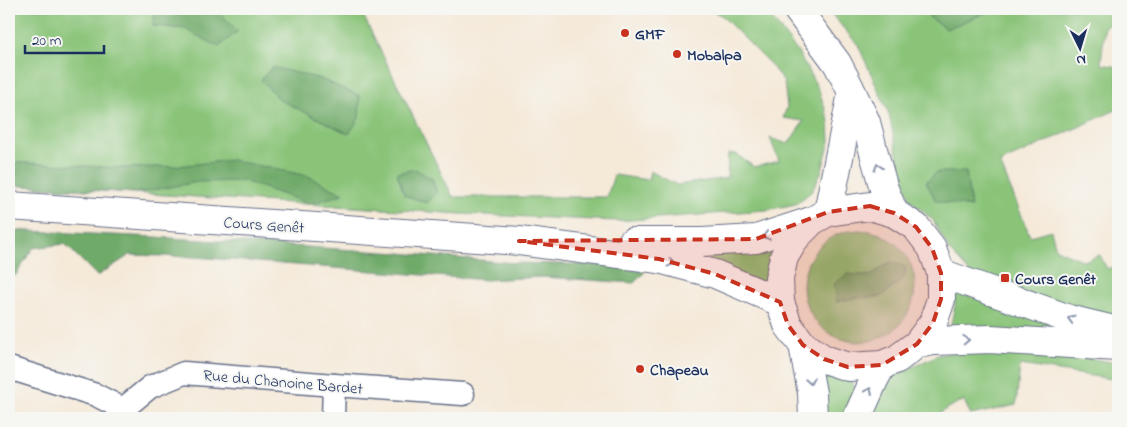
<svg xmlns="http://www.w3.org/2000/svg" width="1127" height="427" viewBox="0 0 1127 427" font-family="'Indie Flower',sans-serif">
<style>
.green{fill:#8ac479;stroke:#527a6c}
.forest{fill:#6faa69;stroke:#456c64}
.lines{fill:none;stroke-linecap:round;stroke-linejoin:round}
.street-casing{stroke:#677089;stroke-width:25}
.secondary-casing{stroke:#677089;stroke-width:30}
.street{stroke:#fff;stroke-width:22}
.secondary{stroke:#fff;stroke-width:28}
.oneway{stroke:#8d97ae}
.marked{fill:#c8321e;fill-opacity:0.2;stroke:#c8321e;stroke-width:4;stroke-dasharray:10 6;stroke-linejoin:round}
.poi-dot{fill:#c8321e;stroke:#f6f6f2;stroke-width:2}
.labels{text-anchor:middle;stroke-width:4;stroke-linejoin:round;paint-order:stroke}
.poi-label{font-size:16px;font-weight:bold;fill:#1b2f5e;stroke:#f6f6f2;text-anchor:start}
.street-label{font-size:16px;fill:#1b2f5e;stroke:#f6f6f2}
</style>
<rect width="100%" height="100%" fill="#f6f6f2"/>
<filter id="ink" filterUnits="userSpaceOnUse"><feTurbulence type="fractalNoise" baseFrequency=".02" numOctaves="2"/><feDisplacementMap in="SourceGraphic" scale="10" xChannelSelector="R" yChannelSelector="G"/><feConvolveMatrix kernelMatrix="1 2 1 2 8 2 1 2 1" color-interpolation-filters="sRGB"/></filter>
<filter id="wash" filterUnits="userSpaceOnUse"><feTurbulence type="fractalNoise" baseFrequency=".0096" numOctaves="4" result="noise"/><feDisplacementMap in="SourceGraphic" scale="20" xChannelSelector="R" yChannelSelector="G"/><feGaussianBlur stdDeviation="1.12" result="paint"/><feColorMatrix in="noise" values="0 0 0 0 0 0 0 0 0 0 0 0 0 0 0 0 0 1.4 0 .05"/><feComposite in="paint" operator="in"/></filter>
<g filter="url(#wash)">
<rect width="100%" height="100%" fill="#f5e9d8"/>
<!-- green -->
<g class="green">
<path d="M9,9H360L453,197H607L614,175L648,180L650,171L677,185L727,178L728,154H736L754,167L779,161L770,138L788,144L804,121L783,118L787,107L784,82L770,64L721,15L706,9H765L797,51L819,90L829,121L830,141L821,173L812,191L796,204L766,210L617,221L462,214L9,185Z"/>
<path d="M827,9H1118V27L1105,25L1101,64L1118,67V109L1000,163L1030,236L1051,230L1056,249L1084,261L1100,255L1107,269L1118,265V324L973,276L949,250L933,220L910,200L901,173L889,114L858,45Z"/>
<circle cx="859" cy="286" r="56"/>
<path d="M775,250L762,286L689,252L759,253Z"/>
<path d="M954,291L1064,327V335L950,328L955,305Z"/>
<path d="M988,347L1068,355L1118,363V380L1020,365L1016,405L971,415L964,401L957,403L932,418H865L893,376L938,355Z"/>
<path d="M823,377L851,381L856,390L841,418H823Z"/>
</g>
<!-- forest -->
<g class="forest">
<path d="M155,9H216L238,31L219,47L185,29L153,26Z"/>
<path d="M933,9H995L946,29L929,17Z"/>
<path d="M272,67L321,79L360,96L359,118L349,134L280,100L261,80Z"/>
<path d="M232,160L308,176L343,194L310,204L244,181L198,182L136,193L9,185V162L125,168L178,166Z"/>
<path d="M415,169L432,179L437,193L427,203L404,195L397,173Z"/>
<path d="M937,172H966L971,207L936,201L926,182Z"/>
<path d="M9,230L155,237L399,253L514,263L612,265L645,272L634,283L542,277L486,280L194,257L130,255L97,276L65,244L33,248L16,275L9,278Z"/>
<path d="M890,262L906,267L904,278L881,297L854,298L837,302L834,284L848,274L870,276Z"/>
</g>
</g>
<g filter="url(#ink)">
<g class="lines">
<!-- street casing -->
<g class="street-casing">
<g id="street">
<path d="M9,368L96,395L123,409"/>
<path d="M121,418L123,409L150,387L184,373L334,385L463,394"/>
<path d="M333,418L334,385"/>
</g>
</g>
<!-- secondary casing -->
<g class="secondary-casing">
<g id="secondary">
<path d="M797,9L837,63L848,84L866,122L875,157L884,189L894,213"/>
<path d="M9,206L519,241L659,259L715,274L780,302"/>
<path d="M828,212L852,93"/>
<path d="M632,242H702L756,239L811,221"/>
<path d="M941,273L1069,319L1118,331"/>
<path d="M917,344L933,323L941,299V273L932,248L916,227L894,213L870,206L828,212L812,221L796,237L784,257L779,279L780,302L788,325L803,345L824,359L848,367L882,365L897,359L917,344L934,341L990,339L1118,347"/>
<path d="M803,345L812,393L813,418"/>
<path d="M857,418L874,380L882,365"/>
</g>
</g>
<!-- street -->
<use href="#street" class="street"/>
<!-- secondary -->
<use href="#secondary" class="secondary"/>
</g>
<!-- one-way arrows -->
<defs><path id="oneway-chevron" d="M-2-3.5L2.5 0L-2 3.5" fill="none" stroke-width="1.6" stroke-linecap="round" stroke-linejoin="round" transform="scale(1.25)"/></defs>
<g class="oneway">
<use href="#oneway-chevron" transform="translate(878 167) rotate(-107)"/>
<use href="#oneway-chevron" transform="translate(766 236) rotate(162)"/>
<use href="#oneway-chevron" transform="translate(671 263) rotate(15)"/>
<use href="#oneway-chevron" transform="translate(1071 319) rotate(-164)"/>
<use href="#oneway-chevron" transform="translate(966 340) rotate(-2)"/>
<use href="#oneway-chevron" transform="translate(810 381) rotate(80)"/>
<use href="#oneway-chevron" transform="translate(869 391) rotate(-66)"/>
</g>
</g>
<!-- marked area -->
<path class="marked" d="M870,206L894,213L916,227L932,248L941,273V299L933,323L917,344L882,365L848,367L824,359L803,345L788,325L780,302L715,274L659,259L519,241L756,239L828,212Z"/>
<!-- markers -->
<g class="poi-dot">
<circle cx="625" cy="33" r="5"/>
<circle cx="677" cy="54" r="5"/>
<rect x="1000" y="273" width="10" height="10" rx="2.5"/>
<circle cx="640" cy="369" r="5"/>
</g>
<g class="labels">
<!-- poi labels -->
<g class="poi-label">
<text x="635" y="39">GMF</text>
<text x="687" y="60">Mobalpa</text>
<text x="1015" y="284">Cours Genêt</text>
<text x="650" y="375">Chapeau</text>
</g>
<!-- street labels -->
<g class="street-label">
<text transform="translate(264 224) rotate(4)" y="6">Cours Genêt</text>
<text transform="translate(283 381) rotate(5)" y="6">Rue du Chanoine Bardet</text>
</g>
</g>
<!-- margin -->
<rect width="1127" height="427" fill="none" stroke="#f6f6f2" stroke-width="30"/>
<!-- north arrow -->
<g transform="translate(1080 48) rotate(175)" stroke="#f6f6f2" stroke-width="4" paint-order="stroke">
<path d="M0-4L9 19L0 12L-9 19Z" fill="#1b2f5e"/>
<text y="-8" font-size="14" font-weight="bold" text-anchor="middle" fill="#1b2f5e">N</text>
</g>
<!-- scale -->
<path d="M25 45v8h79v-8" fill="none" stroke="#1b2f5e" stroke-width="2.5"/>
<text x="32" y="45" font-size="15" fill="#1b2f5e" stroke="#f6f6f2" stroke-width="4" paint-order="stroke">20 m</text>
</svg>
